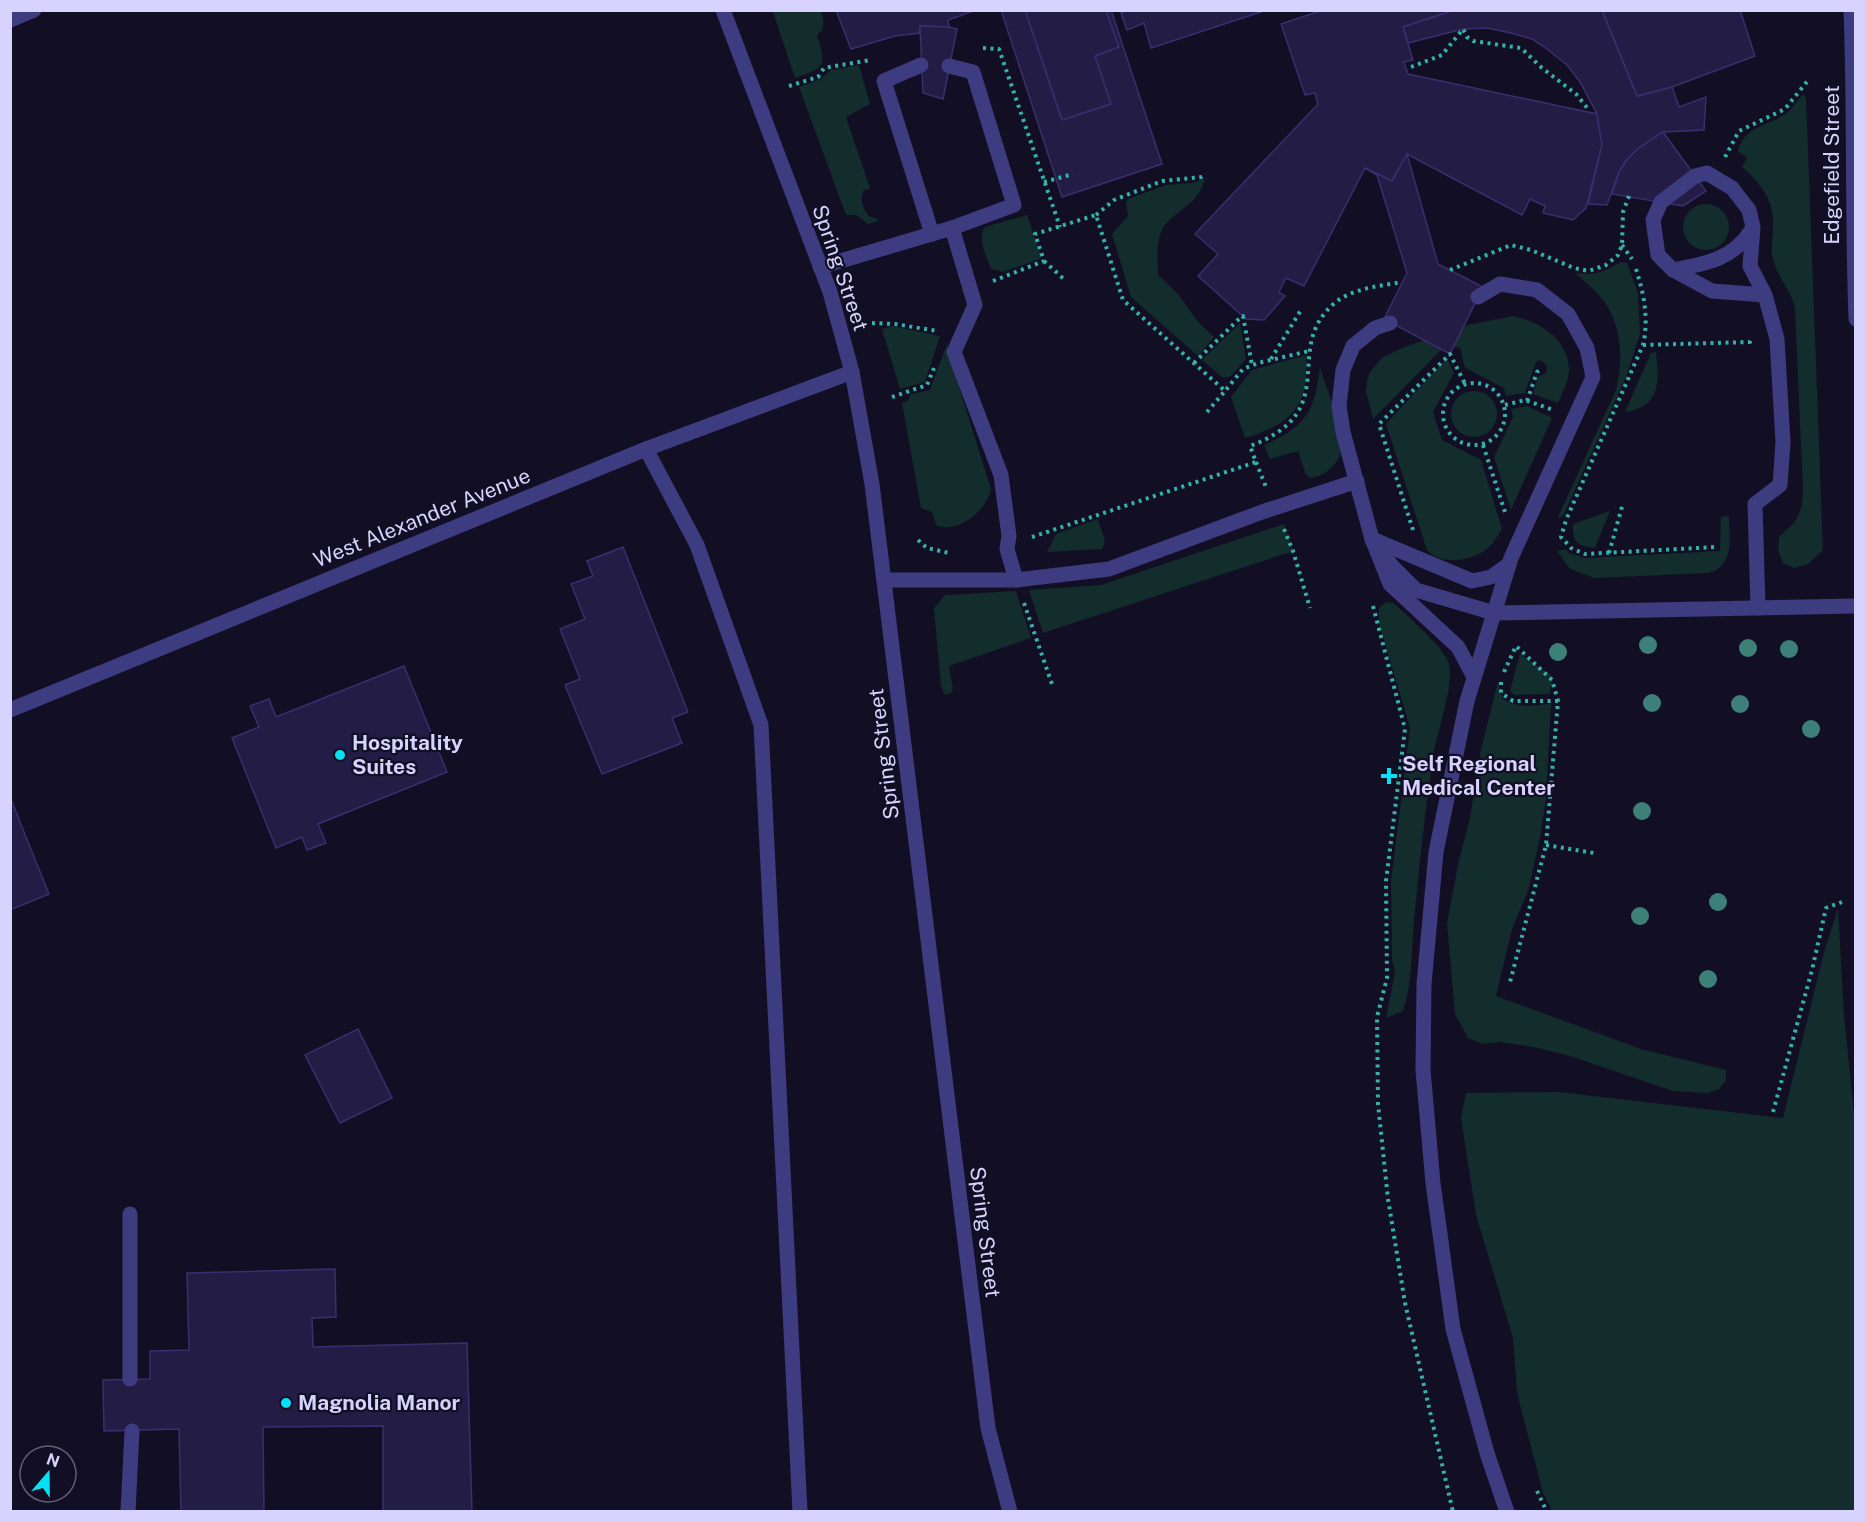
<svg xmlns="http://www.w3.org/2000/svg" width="1866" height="1522" viewBox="0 0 1866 1522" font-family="'Public Sans',sans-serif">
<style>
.green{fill:#122d2c}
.building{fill:#231c44;stroke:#3b2e6f;stroke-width:1.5}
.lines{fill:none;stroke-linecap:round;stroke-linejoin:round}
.path{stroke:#33b2a9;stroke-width:4;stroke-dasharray:3 4.5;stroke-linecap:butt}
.lane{stroke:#3d3c81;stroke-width:15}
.street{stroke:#3d3c81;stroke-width:15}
.tree{fill:#3d8078}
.poi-dot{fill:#08e0f5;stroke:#120f24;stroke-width:2}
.labels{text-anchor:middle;stroke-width:4.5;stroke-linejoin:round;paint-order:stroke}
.street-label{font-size:21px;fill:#d7d3fe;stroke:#120f24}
.poi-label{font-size:21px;font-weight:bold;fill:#d7d3fe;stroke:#120f24;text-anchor:start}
</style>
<rect width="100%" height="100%" fill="#120f24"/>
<!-- green -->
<g class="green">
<path d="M774,11H821C824,20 826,29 817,35C827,66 825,68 795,78L773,12Z"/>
<path d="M859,65L870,104L846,117L870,188L863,191C860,200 863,209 869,216L880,220L868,224L857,215H846L799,87L821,79L831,70Z"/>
<path d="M1803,94L1806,98L1823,550L1808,564L1794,568L1783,563L1778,550L1779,537L1795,522L1802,506L1803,490L1795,309C1792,291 1777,277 1773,259C1770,249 1773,237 1773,226C1775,202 1760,182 1742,167L1747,158L1738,151C1744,126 1769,126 1787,113C1792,108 1798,100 1803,94Z"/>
<path d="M1205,178C1198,208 1171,210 1161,232C1156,244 1158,262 1158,275L1177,293L1199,323L1214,337L1198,356L1131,297L1112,234L1128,216L1126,202L1128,199L1166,185L1192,183Z"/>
<circle cx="1706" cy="227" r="23"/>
<path d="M1027,215L1040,253V259L1003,272L991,269C986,255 977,240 985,227Z"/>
<path d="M1621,262L1627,263L1638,293L1640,334L1626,377L1564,514L1560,518L1558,517L1616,390C1624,359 1622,320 1599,295C1592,287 1583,280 1575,273C1596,276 1603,272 1621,262Z"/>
<path d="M1513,316C1540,322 1570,340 1569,372C1568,383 1562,393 1558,403L1533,394L1538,377L1546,373L1547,365L1540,360L1536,362L1525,393L1506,396L1504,388L1465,368L1460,348L1453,346L1441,350L1373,419L1366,391L1367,381L1370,372L1382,358L1400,349L1463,326Z"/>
<path d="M1240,323L1246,359L1231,376L1223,378L1202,360Z"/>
<path d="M892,326L940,336L925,382L900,389L882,329Z"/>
<path d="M948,341L947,349L991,489C988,509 958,535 936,525L932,512L921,508L902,403L908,401L911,394L930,390Z"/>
<path d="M1656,352C1659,383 1661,406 1625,412L1651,353Z"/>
<path d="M1307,355C1306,365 1307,375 1305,384C1301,417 1273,430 1245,438L1231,397L1252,370Z"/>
<path d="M1447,358L1454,373L1433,412L1442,440L1481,460L1502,529C1498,535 1494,543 1488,548C1474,561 1440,566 1427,550L1386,424Z"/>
<path d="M1320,367C1325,385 1344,430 1342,447C1340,463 1326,476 1311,478L1306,475L1298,451L1270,459L1264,445C1306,427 1315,411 1320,367Z"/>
<circle cx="1474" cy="414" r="23"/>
<path d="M1527,406L1552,418L1511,510L1494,457L1513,417L1511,409Z"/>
<path d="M1610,511L1595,548C1577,546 1572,543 1573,524Z"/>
<path d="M1727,516L1729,517C1729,540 1735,566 1708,573L1594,578L1570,569L1557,551L1566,549L1569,553L1585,558L1720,551L1721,517Z"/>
<path d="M1098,519L1105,541L1102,549L1047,552L1056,534Z"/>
<path d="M1284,524L1293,551L1043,633L1029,590L1101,585Z"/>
<path d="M1016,591L1031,638L949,666L953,689L951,693L945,695L941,686L934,608L945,595Z"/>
<path d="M1388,602L1395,604C1408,617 1445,648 1449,664C1454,688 1436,733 1433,758C1425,812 1419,866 1414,921C1411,951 1413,982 1403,1011L1386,1018L1395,972L1392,960L1391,881L1410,728L1379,623V607Z"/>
<path d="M1520,654L1552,676L1550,694L1517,695L1513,694L1510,691Z"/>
<path d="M1498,682L1503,699C1517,709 1535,705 1551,704L1546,798L1540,838L1528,891L1512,929L1496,996L1641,1049L1726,1070V1081L1719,1089L1708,1093L1673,1091L1570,1056L1534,1047L1499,1042L1483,1044L1468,1038L1455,1014L1447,923L1459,860L1470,818L1481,749Z"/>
<path d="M1838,908L1844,1015L1856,1135L1855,1511H1552L1543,1493L1517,1393L1513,1338L1476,1215L1461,1118L1466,1093L1559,1092L1783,1118L1824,952Z"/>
</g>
<!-- building -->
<g class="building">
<path d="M836,10H976L948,20L949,27L920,26V33L895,36L851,49Z"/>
<path d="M1001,10H1111L1162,164L1062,197Z"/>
<path d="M1025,10H1106L1119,47L1095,56L1111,104L1062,120Z"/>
<path d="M1129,10H1267L1151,48L1144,23L1127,30L1121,13Z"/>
<path d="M1323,10H1455L1403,27L1413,60L1404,62L1408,74L1597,114L1602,145L1586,208L1573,220L1543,213L1545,206L1530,199L1522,215L1407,154L1392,181L1365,168L1304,286L1286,278L1279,292L1285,296L1264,320L1246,319L1198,276L1218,254L1195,234L1318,104L1315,93L1305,95L1281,24Z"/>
<path d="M1455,10H1602L1637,96L1672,87L1679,107L1706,97L1704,130L1663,132L1636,150L1626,161L1619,172L1607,205L1588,204L1602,145L1597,114L1580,82L1567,65L1547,49L1532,39L1511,33L1487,28L1463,29L1408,43L1403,27Z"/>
<path d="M1602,10H1740L1755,56L1672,87L1637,96Z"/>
<path d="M920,26L949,27L957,29L943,99L923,93Z"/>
<path d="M1663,132L1706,191L1683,206L1612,194L1619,172L1626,161L1636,150Z"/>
<path d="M1407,154L1438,264L1483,287L1450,354L1384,319L1407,273L1377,175L1365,168L1392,181Z"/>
<path d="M623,547L688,712L672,718L682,743L602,774L565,685L580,679L560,629L585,619L571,584L593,576L587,561Z"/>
<path d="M404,666L447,772L318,824L326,843L307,850L302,837L276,848L232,738L259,727L250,706L269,699L276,717Z"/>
<path d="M12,802L49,894L10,910V803Z"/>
<path d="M358,1029L392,1098L340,1123L305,1055Z"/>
<path d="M335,1269L336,1317L312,1318L313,1347L467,1343L472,1512H383V1426L263,1427L264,1512H181L179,1429L104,1431L103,1380L150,1379V1351L189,1350L187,1273Z"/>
</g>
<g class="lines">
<!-- path -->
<g class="path">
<path d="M983,48L999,49L1060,227"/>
<path d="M1411,67L1442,55L1463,29L1467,37L1473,41L1521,48L1542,68L1576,94L1589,110"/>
<path d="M789,86L818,77L824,68L870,60"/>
<path d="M1725,157L1739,131L1785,109L1809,79"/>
<path d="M1044,182L1073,174"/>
<path d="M1096,215L1114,200L1162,181L1201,177L1206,174"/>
<path d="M1622,245L1632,259"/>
<path d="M1044,261L1066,281"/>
<path d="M1636,269C1644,294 1649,319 1643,345L1566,520L1561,537L1571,548L1585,554L1716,547"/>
<path d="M1450,270L1511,245L1531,250L1574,268L1589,271L1606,265L1618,255L1622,245L1623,212L1629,196"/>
<path d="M993,281L1044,261L1035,234L1096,215L1123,300L1225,391L1243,369L1258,363L1309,351"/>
<path d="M872,323L895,324L937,331"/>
<path d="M1643,345L1750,342V340"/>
<path d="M1271,359L1301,310"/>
<path d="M1194,363L1239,319L1243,316L1252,365"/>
<circle cx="1474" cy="414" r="31"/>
<path d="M892,397L927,385L934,368"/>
<path d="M1527,401L1537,372L1541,369"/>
<path d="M1505,405L1525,400L1553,410"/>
<path d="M1207,412L1225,391"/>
<path d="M1483,445L1505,512"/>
<path d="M1256,462L1266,487"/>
<path d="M1284,529L1293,551L1310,608"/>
<path d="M1413,530L1379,424L1450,354L1465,384"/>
<path d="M1032,537L1256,462L1250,446C1346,410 1279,348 1336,302C1354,288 1380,286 1402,282"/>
<path d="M918,540L927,548L949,553"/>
<path d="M1609,553L1623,503"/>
<path d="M1024,603L1053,687"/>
<path d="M1373,606L1405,729L1386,881L1387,978L1377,1017L1378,1104L1388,1199L1405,1303L1453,1512"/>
<path d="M1504,672L1516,646L1552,680L1558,701L1546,845L1510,982"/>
<path d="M1501,682V693L1513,701H1558"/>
<path d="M1546,845L1594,853"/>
<path d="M1773,1112L1812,970L1826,908L1842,902"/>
<path d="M1537,1491L1547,1512"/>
</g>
<!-- lane -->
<g class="lane">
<path d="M921,65L884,81L932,234"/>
<path d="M949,66L973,72L1014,205L952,228"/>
<path d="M820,267L952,228L975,305L954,352L1001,475L1009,536L1007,549L1016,580"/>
<path d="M1673,270C1706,264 1734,259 1752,229"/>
<path d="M1478,297L1500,284L1537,290L1568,314L1587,348L1593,377L1511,558L1467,701L1436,852L1424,984L1423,1070L1433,1183L1453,1329L1487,1453L1507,1512"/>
<path d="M1390,323L1375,328L1353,346L1343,370L1339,406L1343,432L1372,539L1390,584L1458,647L1474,677"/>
<path d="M646,449L697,545L761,725L800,1512"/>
<path d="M1372,539L1391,565L1416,590L1494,613L1856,606"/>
<path d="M1372,539L1472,581L1491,577L1509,564"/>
<path d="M884,580H1016L1109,569L1262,512L1357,481"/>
<path d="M1758,608L1755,504L1780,485L1783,442L1777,339L1765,295L1750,266L1753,227L1749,210L1732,188L1707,173L1695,176L1661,202L1653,220L1658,255L1673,270L1712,291L1765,295"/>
<path d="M130,1214V1379"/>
<path d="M128,1512L132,1431"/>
</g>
<!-- street -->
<g class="street">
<path d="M723,10L830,292L852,372L872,484L988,1428L1010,1512"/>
<path d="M1851,10C1855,113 1852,216 1856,319"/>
<path d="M10,20L34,10"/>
<path d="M10,710L646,449L852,372"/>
</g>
</g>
<!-- trees -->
<g class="tree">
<circle cx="1648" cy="645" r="9"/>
<circle cx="1748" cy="648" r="9"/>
<circle cx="1789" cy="649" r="9"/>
<circle cx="1558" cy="652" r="9"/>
<circle cx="1652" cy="703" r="9"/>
<circle cx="1740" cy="704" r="9"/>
<circle cx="1811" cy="729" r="9"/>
<circle cx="1642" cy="811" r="9"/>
<circle cx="1718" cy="902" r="9"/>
<circle cx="1640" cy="916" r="9"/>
<circle cx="1708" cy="979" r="9"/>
</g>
<!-- markers -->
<g class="poi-dot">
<circle cx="340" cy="755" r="6"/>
<path d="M1386 767h6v6h6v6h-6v6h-6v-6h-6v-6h6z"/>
<circle cx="286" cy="1403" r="6"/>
</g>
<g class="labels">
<!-- street labels -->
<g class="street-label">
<text transform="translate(1832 165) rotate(-90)" y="7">Edgefield Street</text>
<text transform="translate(840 268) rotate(71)" y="7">Spring Street</text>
<text transform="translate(422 518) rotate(-22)" y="7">West Alexander Avenue</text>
<text transform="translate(884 754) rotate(-97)" y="7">Spring Street</text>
<text transform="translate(985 1232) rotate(83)" y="7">Spring Street</text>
</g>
<!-- poi labels -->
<g class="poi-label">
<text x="352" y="750">Hospitality<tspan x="352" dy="24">Suites</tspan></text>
<text x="1402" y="771">Self Regional<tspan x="1402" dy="24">Medical Center</tspan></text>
<text x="298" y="1410">Magnolia Manor</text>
</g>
</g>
<!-- border -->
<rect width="1866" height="1522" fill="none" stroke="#d7d3fe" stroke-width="24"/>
<!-- north arrow -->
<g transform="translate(48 1474) rotate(20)"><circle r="28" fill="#120f24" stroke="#615d7b" stroke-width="1.5"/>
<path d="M0-4.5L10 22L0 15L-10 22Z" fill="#08e0f5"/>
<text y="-9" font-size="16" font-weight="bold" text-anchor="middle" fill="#d7d3fe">N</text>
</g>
</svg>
